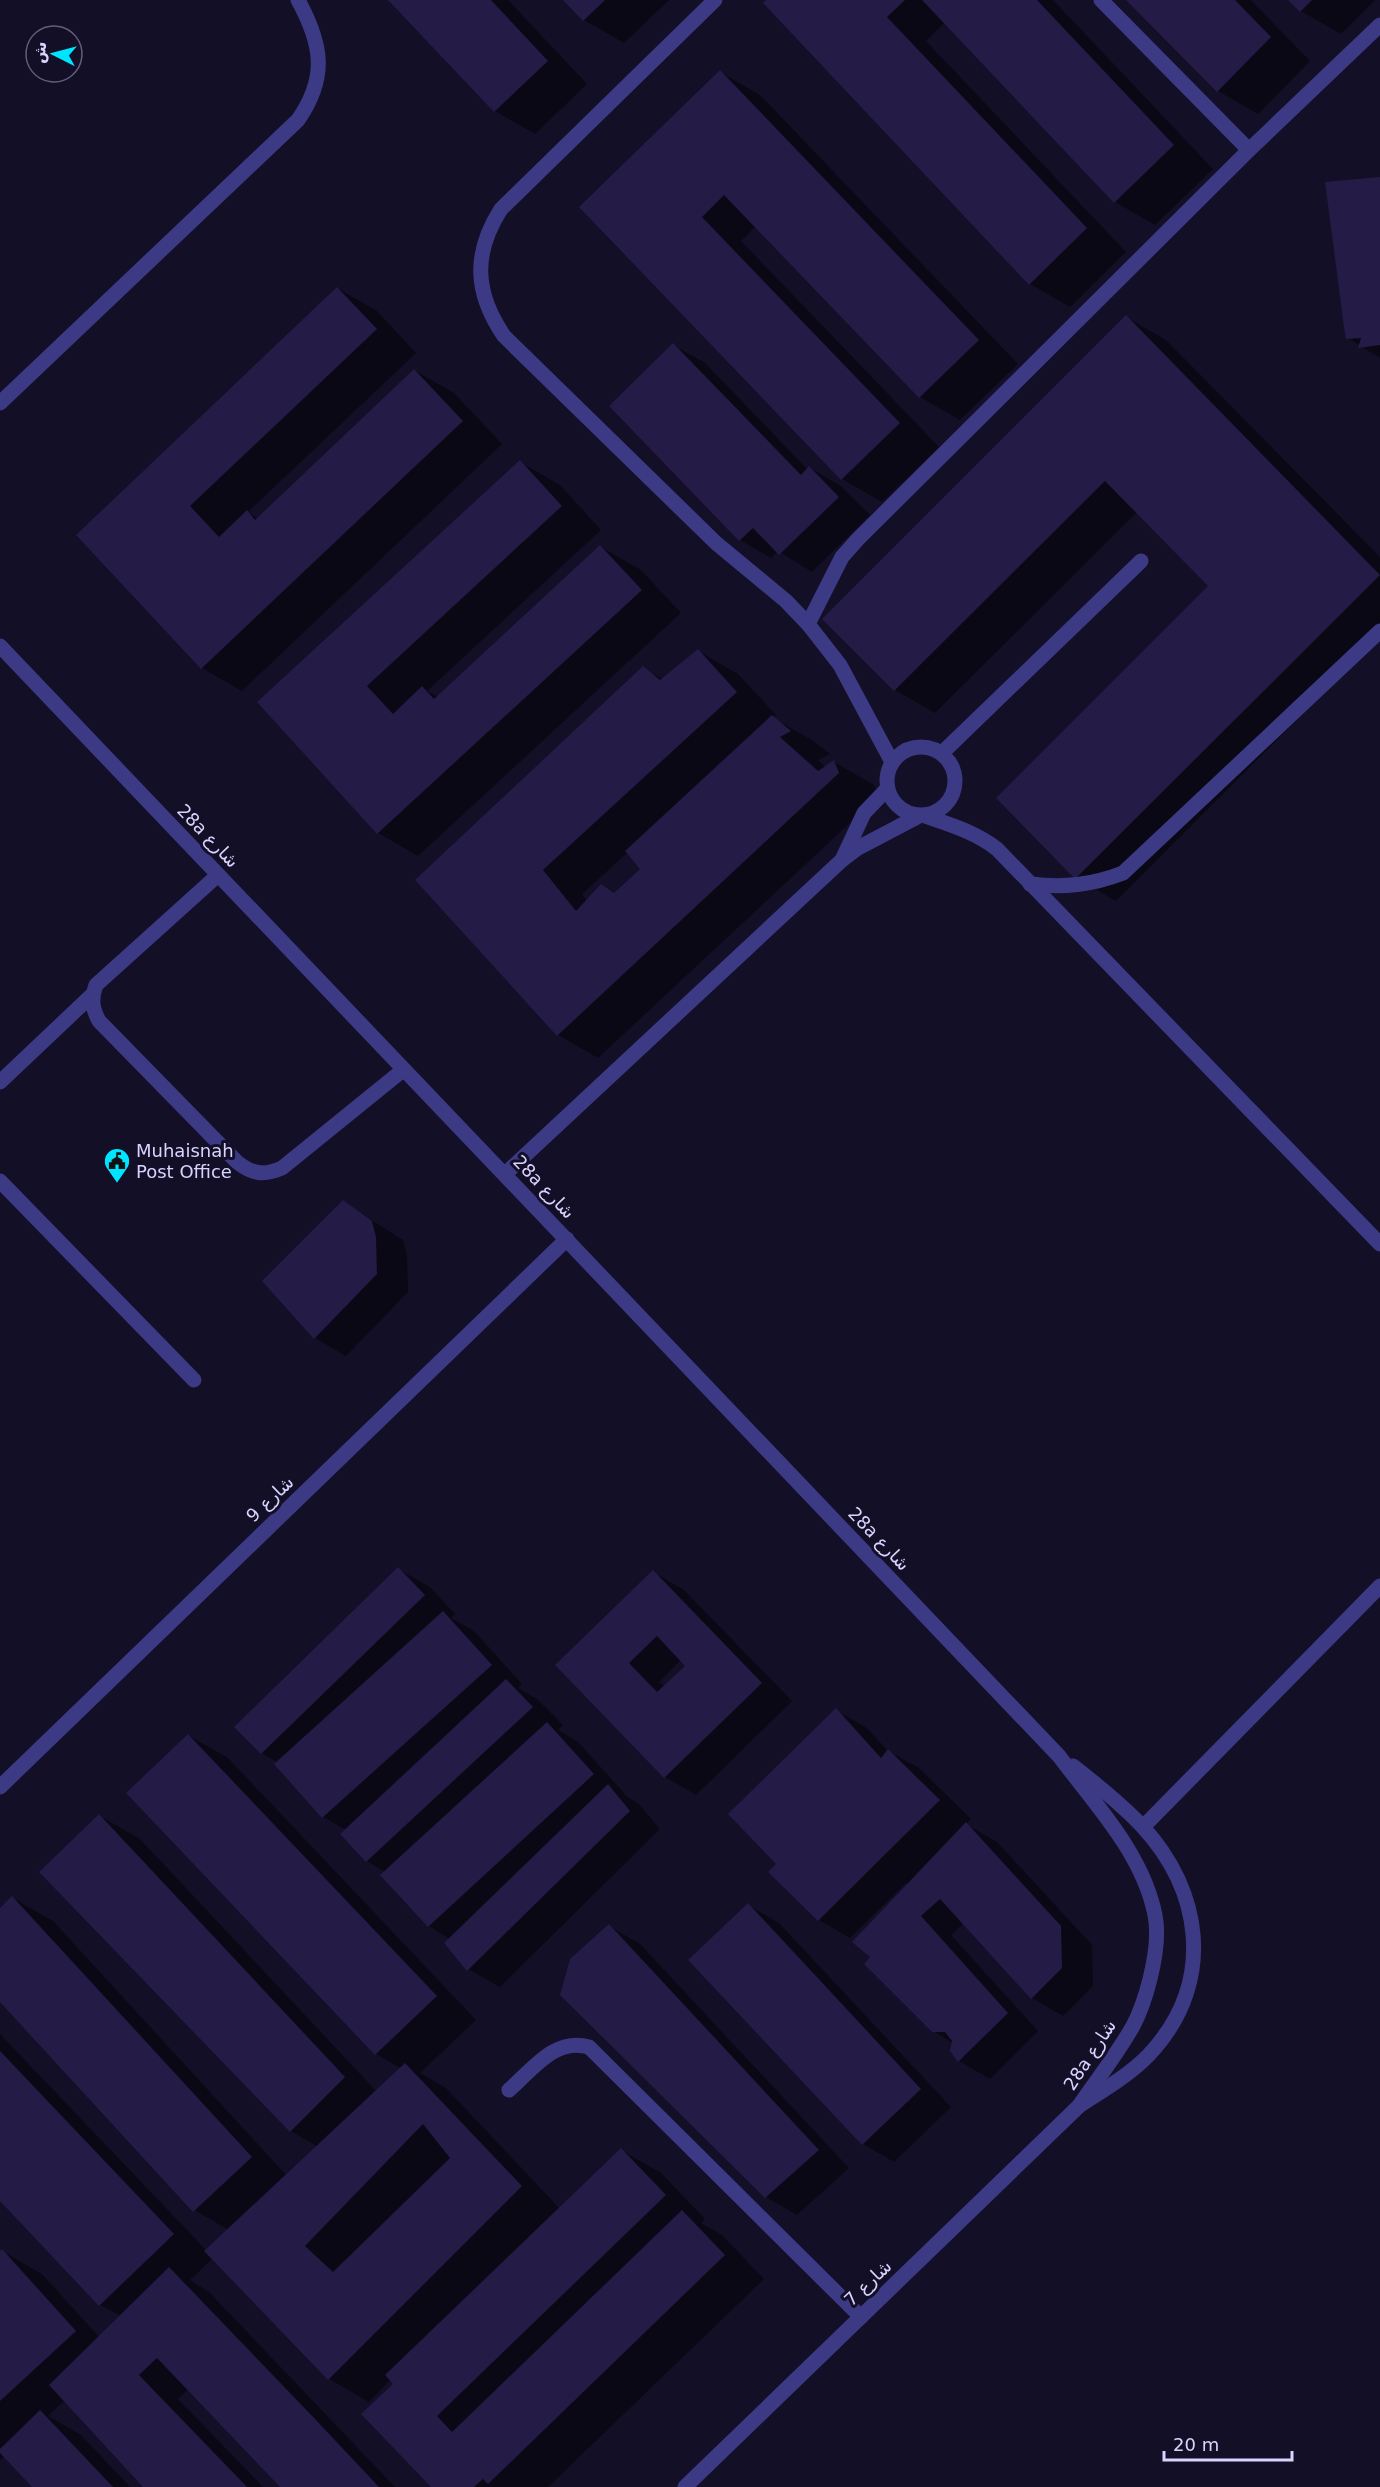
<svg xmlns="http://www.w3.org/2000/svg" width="1380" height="2487" viewBox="0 0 1380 2487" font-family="'DejaVu Sans',Vazirmatn,sans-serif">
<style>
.shadow{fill:#0007;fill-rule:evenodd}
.building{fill:#241b47;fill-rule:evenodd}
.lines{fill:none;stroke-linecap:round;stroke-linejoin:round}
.lane{stroke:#3d3a85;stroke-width:15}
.street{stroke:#3d3a85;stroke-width:15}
.labels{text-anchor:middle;stroke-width:6;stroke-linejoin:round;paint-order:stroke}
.street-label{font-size:18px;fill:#d9d4ff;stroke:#130f26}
.poi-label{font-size:18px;fill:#d9d4ff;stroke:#130f26;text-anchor:start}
</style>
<rect width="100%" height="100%" fill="#130f26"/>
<!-- shadow -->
<g class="shadow">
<path d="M390,0H508L587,84L535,134L495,111Z"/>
<path d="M565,0H669L624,43L584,20Z"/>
<path d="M768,0H1053L1213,169L1155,225L1115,202L945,22L926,41L1126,252L1070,307L1030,284Z"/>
<path d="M1128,0H1251L1310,61L1258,114L1218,91Z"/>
<path d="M1290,0H1375L1341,34L1301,11Z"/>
<path d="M720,72L760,95L1018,364L960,420L920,397L756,226L741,241L939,447L882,502L842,479L581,207Z"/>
<path d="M1380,179V358L1348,338Z"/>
<path d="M337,288L377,311L416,353L248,512L258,519L414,370L454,393L502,444L242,691L202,668L78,535Z"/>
<path d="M1126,317L1166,340L1380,557V637L1116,901L1076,878L1210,586L1137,512L935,713L895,690Z"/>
<path d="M673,345L705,363L808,470L810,468L841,486L870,515L812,572L778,551L771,558L740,540Z"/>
<path d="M520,462L560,485L601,530L427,691L438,697L601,547L641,570L681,613L418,856L378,833L259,702Z"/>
<path d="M698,651L738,674L776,715L773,718L812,740L830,754L818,760L826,768L834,762L874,785L879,796L598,1058L558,1035L417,880L643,668L664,680ZM628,852L642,869L615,894L587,901L582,894Z"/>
<path d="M343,1202L403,1240L407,1256L408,1292L346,1356L315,1338L264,1281Z"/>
<path d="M398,1569L430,1587L455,1614L451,1618L474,1631L522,1684L518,1688L537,1699L563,1725L558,1730L578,1742L624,1793L623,1794L639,1804L660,1829L500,1987L468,1969L450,1939L429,1926L385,1872L367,1861L346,1830L323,1817L276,1765L279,1763L261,1753Z"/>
<path d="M653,1572L684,1590L792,1701L696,1795L665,1777L558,1665ZM681,1660L687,1666L665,1687L659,1682Z"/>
<path d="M836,1710L867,1728L888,1751L919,1768L971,1819L966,1824L997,1842L1092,1945L1093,1986L1063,2016L1032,1998L964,1923L951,1935L1038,2031L990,2079L959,2061L951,2050L953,2043L933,2031L872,1957L908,1885L906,1883L850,1938L819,1920L770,1872L778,1864Z"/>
<path d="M188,1735L228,1758L476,2020L420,2073L446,2088L560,2209L621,2150L661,2173L705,2219L701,2223L722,2235L764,2279L548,2487H433L395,2384L391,2379L369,2402L329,2379L213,2258L190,2280L209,2292L395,2487H282L188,2389L178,2399L263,2487H145L65,2400L48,2416L81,2435L130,2487H34L5,2456L0,2460V2253L2,2251L42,2274L99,2337L121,2316L100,2305L0,2199V2034L207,2251L229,2230L194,2210L0,1999V1910L13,1898L53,1921L287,2176L318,2147L291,2131L41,1872L100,1816L140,1839L377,2092L402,2069L376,2054L129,1793Z"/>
<path d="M748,1905L779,1923L951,2107L894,2162L863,2144Z"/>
<path d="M609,1926L640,1944L849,2168L797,2215L766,2197Z"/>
</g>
<!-- building -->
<g class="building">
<path d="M388,0H491L548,61L494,112Z"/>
<path d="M563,0H605L583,21Z"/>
<path d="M766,0H905L887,17L1087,228L1029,285L763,3Z"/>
<path d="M922,0H1037L1174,145L1114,203Z"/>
<path d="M1126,0H1235L1271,37L1217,92Z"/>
<path d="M1288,0H1312L1300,12Z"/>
<path d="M720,70L979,340L919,398L724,195L702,217L900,423L841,480L579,207Z"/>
<path d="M1380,177V345L1358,348L1361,338L1346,339L1344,327L1325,182Z"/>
<path d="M337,287L377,329L190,506L219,537L247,510L255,520L414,369L463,421L201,669L76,535Z"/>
<path d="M1126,315L1380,575L1075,879L996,798L1208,586L1105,481L894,691L822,619Z"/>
<path d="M673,343L801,475L809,466L839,497L779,555L753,528L739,541L609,406Z"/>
<path d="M520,460L562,506L367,686L393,714L422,686L434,699L600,545L642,590L377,834L257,702Z"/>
<path d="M698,649L737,692L543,870L576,911L601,884L614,893L640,869L625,851L772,715L791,731L780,737L818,771L834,760L839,773L557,1036L415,880L643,666L660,680Z"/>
<path d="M343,1200L372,1221L376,1237L377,1274L314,1339L262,1281Z"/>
<path d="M398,1567L425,1595L261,1754L234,1727Z"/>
<path d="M653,1570L762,1683L664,1778L555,1665ZM657,1636L685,1666L657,1692L629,1663Z"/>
<path d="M443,1611L492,1665L322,1818L274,1764Z"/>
<path d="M506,1679L533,1707L366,1862L340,1834Z"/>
<path d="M836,1708L881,1758L888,1749L940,1800L818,1921L768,1872L776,1864L728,1814Z"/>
<path d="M547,1722L594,1774L428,1927L380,1875Z"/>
<path d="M188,1734L437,1996L375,2055L126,1793Z"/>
<path d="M608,1784L630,1811L467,1971L444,1943Z"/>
<path d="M99,1814L345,2077L290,2132L39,1872Z"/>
<path d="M966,1822L1061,1926L1062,1968L1031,1999L940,1899L921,1916L1008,2013L958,2062L950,2051L952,2041L945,2032H932L864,1964L870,1957L852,1942Z"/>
<path d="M12,1896L252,2157L193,2212L0,2002V1908Z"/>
<path d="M748,1903L921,2089L862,2145L688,1960Z"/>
<path d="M609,1924L819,2150L765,2198L560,1995L570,1959Z"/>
<path d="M0,2051L174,2234L99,2306L0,2201Z"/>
<path d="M405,2063L522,2186L328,2380L204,2251ZM423,2124L450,2158L333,2272L305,2246Z"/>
<path d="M621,2148L666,2195L437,2416L452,2432L682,2210L725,2255L488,2484L483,2479L474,2487H431L361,2414L393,2384L385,2375Z"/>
<path d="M2,2249L76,2331L0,2401V2251Z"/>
<path d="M169,2267L316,2420L379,2487H280L157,2358L139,2375L247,2487H143L49,2385Z"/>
<path d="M40,2410L113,2487H32L0,2453V2449Z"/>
</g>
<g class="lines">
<!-- lane -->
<g class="lane">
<path d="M0,403L298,120C328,77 322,44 298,0"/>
<path d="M218,875L96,985C91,999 92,1008 99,1021L237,1162C252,1174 264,1176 282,1168L403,1070"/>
<path d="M0,1082L92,995"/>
<path d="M0,1181L194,1380"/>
</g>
<!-- street -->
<g class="street">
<path d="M715,0L501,209C473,253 474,292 504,336L716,543L786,601L808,624L840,665L892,762"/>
<path d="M1101,0L1249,150"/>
<path d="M808,624L842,557L858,539L1249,150L1380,25"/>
<path d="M0,646L1059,1756C1095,1804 1143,1854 1155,1915C1159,1935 1155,1959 1150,1979C1146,1995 1141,2011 1133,2026C1117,2054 1097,2080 1079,2106"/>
<circle cx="921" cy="781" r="34"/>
<path d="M942,753L1141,561"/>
<path d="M925,816C951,825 975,832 997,849L1380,1244"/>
<path d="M842,860L864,813L887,789"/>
<path d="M1030,884C1064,888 1092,885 1123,873L1380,631"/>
<path d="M505,1174L842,860L858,848L917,817"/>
<path d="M0,1787L567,1239"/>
<path d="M1143,1827L1380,1586"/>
<path d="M509,2090C533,2069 555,2037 589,2047L861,2317"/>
<path d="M685,2487L1079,2106C1105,2089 1135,2072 1155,2048C1214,1979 1202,1891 1142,1826C1121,1804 1097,1785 1073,1766"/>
</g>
</g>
<!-- icons -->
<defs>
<g id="civic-pin" transform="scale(1.35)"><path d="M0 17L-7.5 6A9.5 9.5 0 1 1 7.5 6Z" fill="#00e5ff" stroke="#130f26"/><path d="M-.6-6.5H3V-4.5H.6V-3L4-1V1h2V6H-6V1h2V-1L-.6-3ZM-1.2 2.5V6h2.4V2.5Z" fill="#111"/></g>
</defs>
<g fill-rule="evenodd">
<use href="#civic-pin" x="117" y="1161"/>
</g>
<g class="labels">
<!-- street labels -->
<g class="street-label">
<text transform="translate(208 836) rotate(46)" y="6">28a شارع</text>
<text transform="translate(544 1187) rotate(46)" y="6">28a شارع</text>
<text transform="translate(270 1499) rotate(-44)" y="6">شارع 9</text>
<text transform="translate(879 1539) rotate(46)" y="6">28a شارع</text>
<text transform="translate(1090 2055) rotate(-57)" y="6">28a شارع</text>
<text transform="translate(868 2283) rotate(-44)" y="6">شارع 7</text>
</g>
<!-- poi labels -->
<g class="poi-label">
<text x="136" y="1157">Muhaisnah<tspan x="136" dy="21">Post Office</tspan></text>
</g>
</g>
<!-- north arrow -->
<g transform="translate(54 54) rotate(276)"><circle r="28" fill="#130f26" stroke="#625e7d" stroke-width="1.5"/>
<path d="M0-4.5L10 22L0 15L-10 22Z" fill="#00e5ff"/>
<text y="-9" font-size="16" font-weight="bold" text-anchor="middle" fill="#d9d4ff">ش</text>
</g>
<!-- scale -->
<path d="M1164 2451v9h128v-9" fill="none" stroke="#d9d4ff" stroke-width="3"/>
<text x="1173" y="2451" font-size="18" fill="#d9d4ff" stroke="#130f26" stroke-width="4.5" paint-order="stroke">20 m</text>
</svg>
